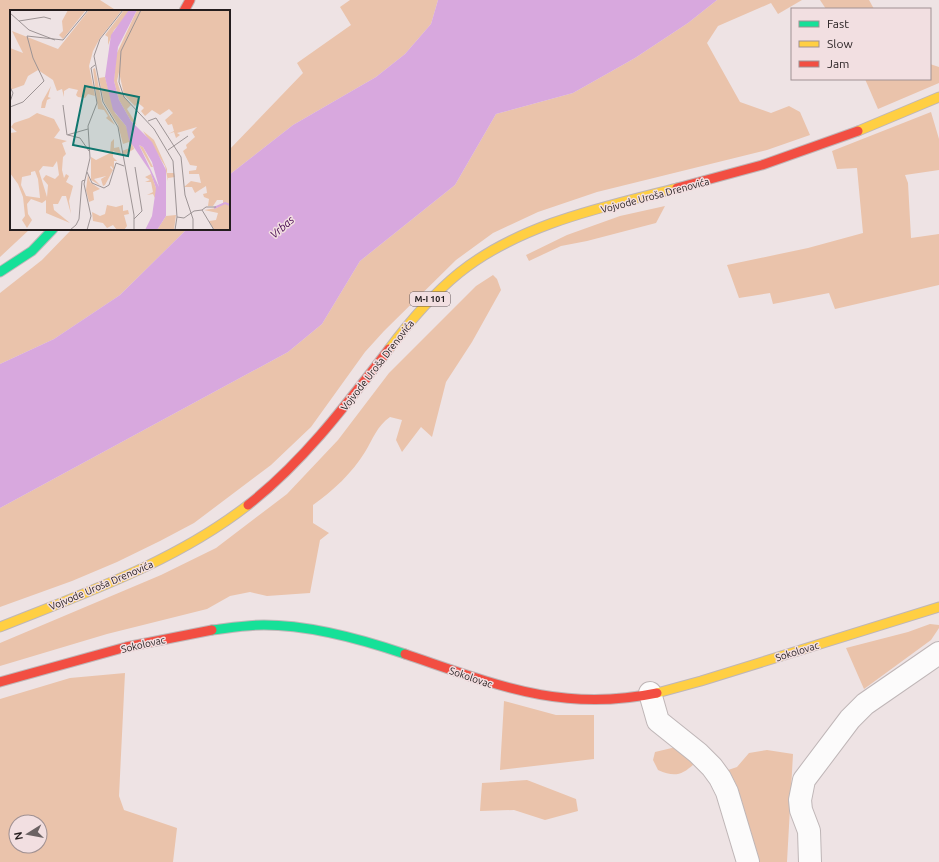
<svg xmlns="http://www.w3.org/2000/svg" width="939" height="862" viewBox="0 0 939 862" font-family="Ubuntu,sans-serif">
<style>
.green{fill:#eac3ab;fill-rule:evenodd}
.water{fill:#d8a8de}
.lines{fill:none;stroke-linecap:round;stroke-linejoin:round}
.street-casing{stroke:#bfb6b7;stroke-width:24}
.fast-casing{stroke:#bfb6b7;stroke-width:11}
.slow-casing{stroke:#bfb6b7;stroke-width:11}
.jam-casing{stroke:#bfb6b7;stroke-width:11}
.street{stroke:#fcfbfb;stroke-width:22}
.fast{stroke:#16e098;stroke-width:9}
.slow{stroke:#ffcf43;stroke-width:9}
.jam{stroke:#f24e42;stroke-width:9}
.labels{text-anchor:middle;stroke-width:3;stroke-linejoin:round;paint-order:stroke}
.shield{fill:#f2dfe1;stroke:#625758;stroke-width:1}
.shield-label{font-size:9px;font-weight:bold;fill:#241d1e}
.street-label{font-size:10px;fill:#241d1e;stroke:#f2dfe1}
.water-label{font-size:11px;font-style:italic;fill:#450650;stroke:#f2dfe1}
.inset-river{fill:none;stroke:#d8a8de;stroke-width:2}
.inset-road{fill:none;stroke:#9d9495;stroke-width:1}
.view{fill:#0f766e;fill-opacity:0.15;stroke:#0f766e;stroke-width:2}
.inset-edge{fill:none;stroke:#241d1e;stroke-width:2}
</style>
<rect width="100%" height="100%" fill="#eee3e4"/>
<!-- green -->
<g class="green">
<path d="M0,0H100L117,11H11V229H30L0,257Z"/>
<path d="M350,0H438L431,24L405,54L376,77L293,125L229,175V150L303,73L297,63L351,25L340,7Z"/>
<path d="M717,0H802L778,14L771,3L718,26L707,43L740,102L771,113L789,106L800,112L810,135L767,150L597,192L538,212L493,233L456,260L384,331L365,352L311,427L271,465L194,523L160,541L117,562L72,581L0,607V508L288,352L322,324L360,261L455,185L496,114L573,93L635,58L688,23Z"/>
<path d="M820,0H869L874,9H826Z"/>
<path d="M930,64L939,67V83L878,109L865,79H930Z"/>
<path d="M931,112L939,139V170L905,175L908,183L911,238L939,234V285L835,309L829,293L773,304L770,293L739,298L727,265L808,248L863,233L857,168L837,169L832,151Z"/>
<path d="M665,206L656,223L587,241L561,246L529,261L526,255L567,235L620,216Z"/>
<path d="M72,229H187L120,295L54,339L0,364V293L42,260Z"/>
<path d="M493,275L497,279L501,290L472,342L446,382L432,437L421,427L402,452L396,440L402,420L390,417C377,426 373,439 365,452C352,473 333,491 313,505V523L329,533L320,540L310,593L267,596L250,592L230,596L207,609L107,634L0,666V643L161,575L216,548L287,494L338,440L389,373L476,286Z"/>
<path d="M930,624L939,625V628L931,640L864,689L846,648L908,632Z"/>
<path d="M125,673L119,796L124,810L177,828L173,862H0V699L70,678ZM16,822H40V846H16Z"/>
<path d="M504,701L556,715H594V759L500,770Z"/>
<path d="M676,747L694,764C681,776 674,777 658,770L653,760L655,752Z"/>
<path d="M767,750L793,754L787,862H758L746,827L735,782L728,770L737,767L749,753Z"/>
<path d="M527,780L576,799L578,811L545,820L514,810L480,811L482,783Z"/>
</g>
<!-- water -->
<path class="water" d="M438,0H717L688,23L635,58L573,93L496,114L455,185L360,261L322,324L288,352L0,508V364L54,339L120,295L187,229H229V175L293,125L376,77L405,54L431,24Z"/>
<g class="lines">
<!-- street casing -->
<g class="street-casing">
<g id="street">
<path d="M650,693L658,721L698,753L712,767L720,778L727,792L748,862"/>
<path d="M810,862L809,831L801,810L800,800L804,780L850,719L865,704L939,653"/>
</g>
</g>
<!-- fast casing -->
<g class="fast-casing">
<g id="fast">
<path d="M0,272L32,251L53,229"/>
<path d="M212,630C229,628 246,625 264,625C311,625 361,639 405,654"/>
</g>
</g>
<!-- slow casing -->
<g class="slow-casing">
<g id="slow">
<path d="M858,131L939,97"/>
<path d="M389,349C410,321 432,295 459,273C520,224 603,207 677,188"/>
<path d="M0,627C85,593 175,562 248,505"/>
<path d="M657,693L701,681L939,607"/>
</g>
</g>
<!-- jam casing -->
<g class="jam-casing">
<g id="jam">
<path d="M184,11L190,0"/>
<path d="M677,188L762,165L858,131"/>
<path d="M248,505C304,461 346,405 389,349"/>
<path d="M405,654C494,684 561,713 657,693"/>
<path d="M0,682L126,647L212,630"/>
</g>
</g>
<!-- street -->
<use href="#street" class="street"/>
<!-- fast -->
<use href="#fast" class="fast"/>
<!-- slow -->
<use href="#slow" class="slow"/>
<!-- jam -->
<use href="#jam" class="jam"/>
</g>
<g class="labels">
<!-- shield labels -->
<rect class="shield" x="410" y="292" width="40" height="14" rx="3"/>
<g class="shield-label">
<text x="430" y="302">M-I 101</text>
</g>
<!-- street labels -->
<g class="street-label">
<text transform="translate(655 195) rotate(-15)" y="4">Vojvode Uroša Drenovića</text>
<text transform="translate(377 365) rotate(-52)" y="4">Vojvode Uroša Drenovića</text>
<text transform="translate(101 585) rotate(-23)" y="4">Vojvode Uroša Drenovića</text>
<text transform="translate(143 644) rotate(-13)" y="4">Sokolovac</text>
<text transform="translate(797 651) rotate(-17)" y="4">Sokolovac</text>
<text transform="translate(471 677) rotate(19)" y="4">Sokolovac</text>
</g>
<!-- water labels -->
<g class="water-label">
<text transform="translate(282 227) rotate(-41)" y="4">Vrbas</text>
</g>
</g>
<!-- overview -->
<g transform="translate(10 10)">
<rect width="220" height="220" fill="#eee3e4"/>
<path d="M58,0H76L53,29L49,25L53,21L52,11ZM79,0H112L90,28L83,41L79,56L85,86L78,84L75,88L68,87L66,85L68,80L59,78L54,81V87L52,79L47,81L43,70L28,60L18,66L14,75L0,80V38L13,43L2,21L48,39ZM114,0H119L117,6L104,20L98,35V27L95,25ZM127,0H220V220H204L199,211L206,210L208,203L194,200L207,198L213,193V190H207L203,196H198L199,189L194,187L193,184L197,183L196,176L185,183L182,177H174L181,171L191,173L189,164H179V161L186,160L187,156L180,155L173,141L177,138L176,135L185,127L182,122L187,117L167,123L170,125L166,128L164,122L158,124L164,121L162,114L158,115L155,110L163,103L159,99L150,105L142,100L135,106L131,101L134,98L132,96L128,93L125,96L114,85L109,62L107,71L111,83L121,95L117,99L127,115L121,111L109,90L104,71L106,45ZM85,58L92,93L105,115L96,108L98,106L94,100L88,99L83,59ZM95,67L105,103L116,116L124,139L113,146L112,141L120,138L119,132L113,134L108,115L94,92L89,68ZM41,76L38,87L41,88L37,90L35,98H31L32,92ZM27,103L44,109L50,120L44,128L57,131L52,133L56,144L53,147L52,160L54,168L56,164L59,166L56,172L63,176L59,191L61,204L56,186H52L48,194H43L44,200L60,213L36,203V190L32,193L21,189L17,194L18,204L22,210L17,218L12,210L15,206L13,187L8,174L0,163V123L7,122L1,117L4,113L19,108ZM47,151L49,165L45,169L36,165L33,169L38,175L37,187L29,161L33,156L43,157ZM25,161L28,169L30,188L16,186L11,175L12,167L21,165V162ZM133,121L144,130L157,159V163H164L165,167L158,168V171L155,156ZM104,129V138L109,137L111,144L103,141V147L107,151H104V160L101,156L100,157L103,160L95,175L93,176L91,169L96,166L84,169L91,176L81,170V147L86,150L100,143L101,132ZM129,135L133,137L143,157H141ZM78,164L80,172L90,179L83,182L84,190L79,192L76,180ZM141,164L146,178V190L143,184L137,185L143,182L141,172H135L140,170L135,167ZM97,195L106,197L113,195V201L118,200L119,204L114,205L117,216L114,220H107L103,215L97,218L93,213L83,211L82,202L90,206L95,204ZM166,205L164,220H147L156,206Z" fill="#eac3ab" fill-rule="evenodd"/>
<path d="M119,0H127L108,37L104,71L109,90L121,111L142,132L156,160V206L147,220H135L142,206L146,178L140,161L119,130L116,116L103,100L95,67L101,25ZM129,135L133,137L142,152L149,177Z" fill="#d8a8de" fill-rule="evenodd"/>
<path class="inset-river" d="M204,198L215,193L220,195"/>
<path class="inset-road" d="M113,0L90,29L84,46L93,92L108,117L124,205V220M131,0L111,41L109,72L114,87L144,119L163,151L167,207L165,220M0,3L19,20L45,30M9,11L34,7L41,9M0,77L3,83L0,92M53,95L57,125L78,119M0,97L13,92L34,71L23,48L17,26L53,30L78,0M138,111L146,108L171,147L175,185L183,209V220M58,125L70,128L79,141M158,140L178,126M77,162L82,173L94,178L99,175L106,153L114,156M192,200L196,197H206M167,207L174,208L184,201L192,200L204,220M124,209L132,201L125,157M60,220L66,215L69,209L72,171L75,170M77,220L81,206L74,174L80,148L78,116L87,93L81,58L85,55"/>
<path class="view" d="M75,76L129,87L118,146L63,135Z"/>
<rect width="220" height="220" class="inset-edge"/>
</g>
<!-- legend -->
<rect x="791" y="8" width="140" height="72" fill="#f2dfe1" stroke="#a09193"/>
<rect x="799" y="21" width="20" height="6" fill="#16e098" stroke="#a09193"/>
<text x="827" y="28" font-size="12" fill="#241d1e">Fast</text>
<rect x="799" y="41" width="20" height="6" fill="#ffcf43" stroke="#a09193"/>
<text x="827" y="48" font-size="12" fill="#241d1e">Slow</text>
<rect x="799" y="61" width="20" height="6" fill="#f24e42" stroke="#a09193"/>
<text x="827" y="68" font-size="12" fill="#241d1e">Jam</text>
<!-- north arrow -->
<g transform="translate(28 834) rotate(259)"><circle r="19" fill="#f2dfe1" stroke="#a09193"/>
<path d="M0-3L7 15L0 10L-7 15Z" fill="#6b6263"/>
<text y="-6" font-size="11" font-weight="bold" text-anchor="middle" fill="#241d1e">N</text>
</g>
</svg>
